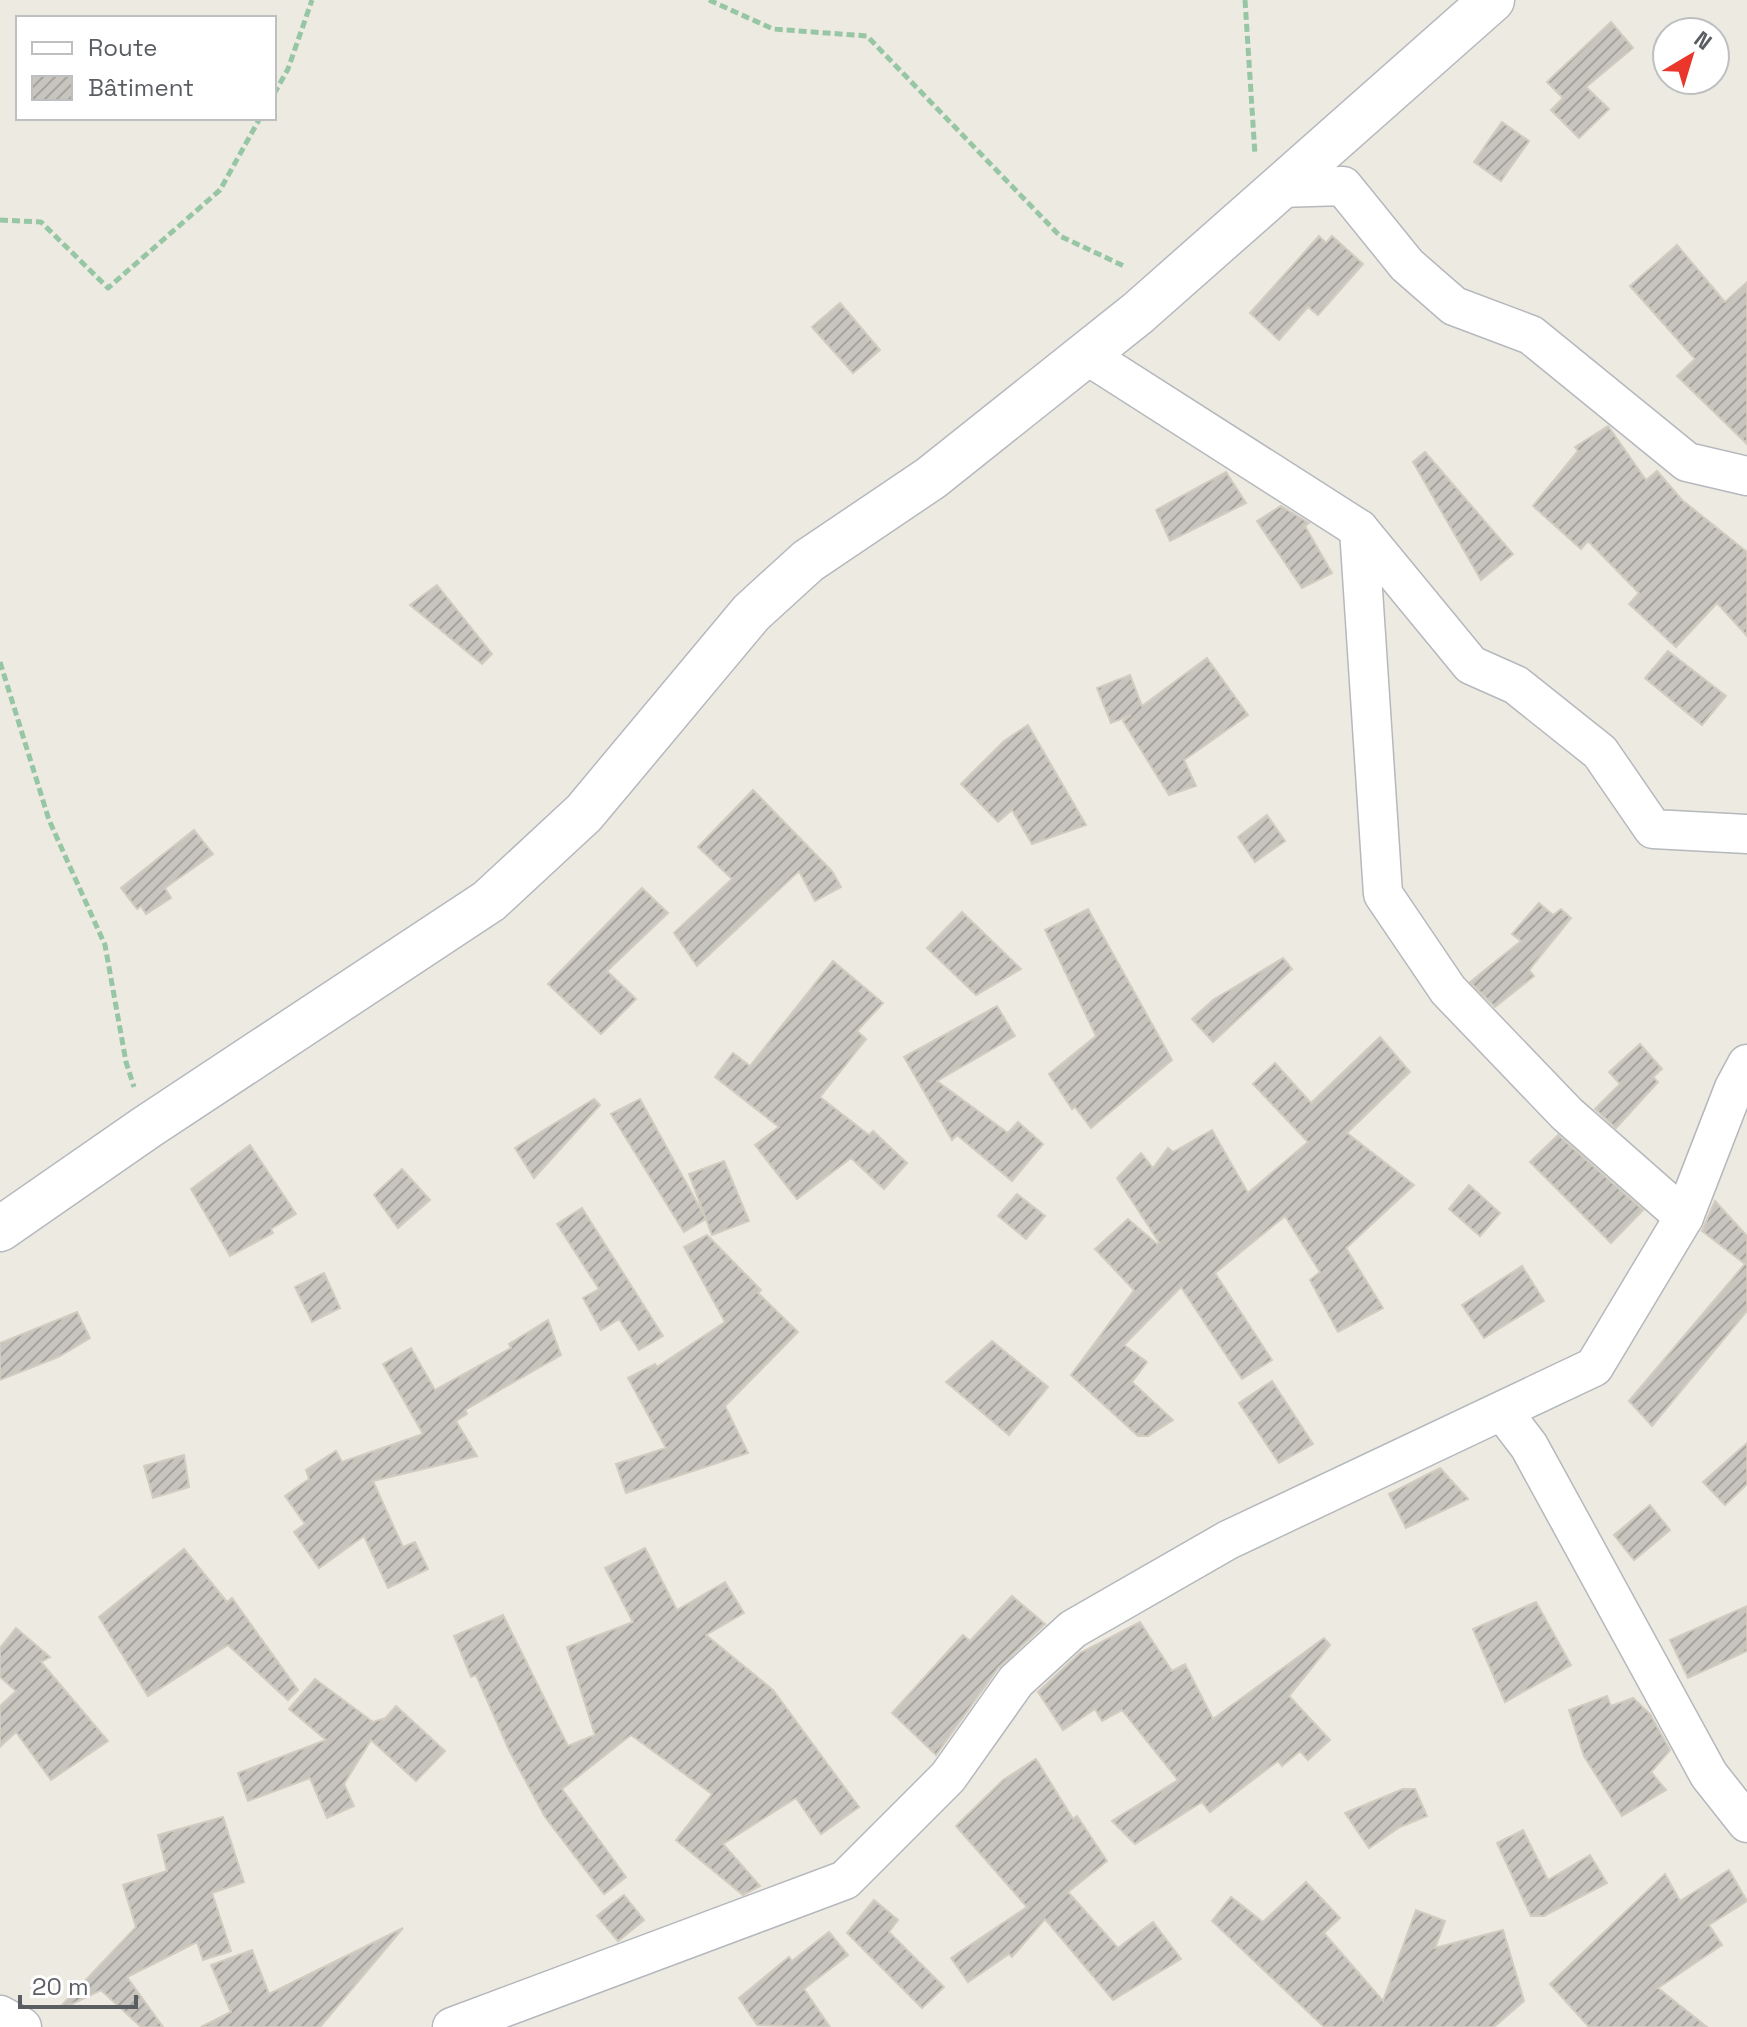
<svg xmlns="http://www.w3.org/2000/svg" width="1747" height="2027" viewBox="0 0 1747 2027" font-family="'Space Grotesk',sans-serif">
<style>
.building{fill:url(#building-hatch);stroke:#d2ccc0;stroke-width:2}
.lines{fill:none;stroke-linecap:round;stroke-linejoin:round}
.minor-casing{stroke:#b5b8bc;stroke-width:41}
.secondary-casing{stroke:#b5b9be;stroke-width:47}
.path{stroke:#97c6a4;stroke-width:5;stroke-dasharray:8 4;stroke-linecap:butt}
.minor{stroke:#fff;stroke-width:38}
.secondary{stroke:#fff;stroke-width:44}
</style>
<defs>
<pattern id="building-hatch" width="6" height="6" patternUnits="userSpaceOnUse" patternTransform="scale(2)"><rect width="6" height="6" fill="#c8c5bf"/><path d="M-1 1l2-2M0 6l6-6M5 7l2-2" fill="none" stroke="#a5a39f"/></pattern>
</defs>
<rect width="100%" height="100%" fill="#edeae2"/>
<!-- building -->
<g class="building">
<path d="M1611,22L1633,48L1586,87L1609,109L1579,138L1551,110L1563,98L1547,82Z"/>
<path d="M1502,122L1529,141L1501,181L1474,162Z"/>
<path d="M1319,236L1326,243L1332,236L1363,264L1318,315L1308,307L1279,340L1250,313Z"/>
<path d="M1677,245L1725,302L1747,282V444L1677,376L1695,359L1630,286Z"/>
<path d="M840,303L880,350L853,373L812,327Z"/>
<path d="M1608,426L1646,480L1657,471L1682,500L1747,552V636L1717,603L1676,647L1629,604L1639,593L1588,541L1581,549L1533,506L1578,451L1575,447Z"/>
<path d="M1425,452L1513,554L1481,580L1413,462Z"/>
<path d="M1226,472L1246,503L1170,541L1156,510Z"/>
<path d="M1281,506L1309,523L1305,526L1332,573L1302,588L1257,521Z"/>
<path d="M437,585L492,654L482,664L410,605Z"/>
<path d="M1668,651L1726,696L1702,725L1645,678Z"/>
<path d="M1207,658L1248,715L1184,760L1196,786L1169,795L1123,721L1131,715L1111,723L1097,688L1130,675L1142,706Z"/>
<path d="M1028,725L1086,825L1032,844L1012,810L998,822L961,784L1004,741Z"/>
<path d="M753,790L832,871L841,887L815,901L799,871L697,966L674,933L732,879L698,847Z"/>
<path d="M1267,815L1285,841L1255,862L1238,837Z"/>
<path d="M194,830L213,854L165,888L171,898L146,914L141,906L137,909L121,888Z"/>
<path d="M642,888L668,913L607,971L636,999L601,1034L548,984Z"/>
<path d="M1539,903L1553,915L1561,909L1571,918L1529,970L1534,976L1495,1007L1470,982L1521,941L1512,934Z"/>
<path d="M1088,909L1172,1060L1091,1128L1075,1107L1072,1109L1049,1074L1096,1036L1045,930Z"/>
<path d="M962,912L1021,969L976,995L927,948Z"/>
<path d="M1283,958L1292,969L1213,1042L1192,1019L1213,1000Z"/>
<path d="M833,961L883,1003L857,1031L866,1039L820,1097L869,1135L873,1131L907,1163L884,1189L851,1158L797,1199L755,1145L779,1127L715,1077L733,1053L750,1066Z"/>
<path d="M997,1006L1015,1036L937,1081L1008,1133L1018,1122L1043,1144L1012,1181L957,1135L952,1140L904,1057Z"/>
<path d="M1380,1037L1410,1072L1347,1133L1414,1185L1346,1248L1383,1308L1338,1332L1310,1280L1320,1272L1285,1216L1215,1273L1272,1360L1242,1379L1181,1287L1124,1345L1147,1362L1132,1382L1173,1420L1148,1436H1138L1071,1375L1134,1290L1095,1249L1128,1219L1157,1244L1159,1242L1117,1178L1141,1153L1153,1168L1168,1148L1173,1152L1212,1130L1248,1193L1308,1142L1253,1084L1275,1063L1311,1103Z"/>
<path d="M1640,1044L1662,1069L1653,1077L1658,1082L1616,1128L1595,1109L1620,1084L1609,1072Z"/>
<path d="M594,1099L600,1105L534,1178L515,1148Z"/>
<path d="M640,1099L706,1219L684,1232L611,1114Z"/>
<path d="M1558,1135L1643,1210L1611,1243L1530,1162Z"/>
<path d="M250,1145L296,1214L271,1229L273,1233L230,1256L191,1189Z"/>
<path d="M724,1161L749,1221L712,1235L689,1174Z"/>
<path d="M402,1169L430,1200L398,1228L374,1195Z"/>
<path d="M1469,1185L1500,1213L1480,1236L1449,1209Z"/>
<path d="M1017,1194L1045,1216L1026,1239L998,1216Z"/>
<path d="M1715,1201L1747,1236V1311L1652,1426L1629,1401L1745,1264L1702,1231Z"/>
<path d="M582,1208L663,1336L639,1350L619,1319L601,1330L583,1298L599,1289L557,1224Z"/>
<path d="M707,1235L761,1290L758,1293L798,1332L725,1406L748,1453L626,1493L616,1464L666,1448L628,1378L655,1364L657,1367L725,1322L684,1247Z"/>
<path d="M1522,1266L1544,1301L1484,1338L1462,1305Z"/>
<path d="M324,1273L340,1308L312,1322L295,1287Z"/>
<path d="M77,1312L90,1338L58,1357L0,1380V1343Z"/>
<path d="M548,1320L561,1355L465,1410L467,1414L456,1421L477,1456L373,1481L403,1547L415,1542L428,1569L388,1588L364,1536L319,1568L294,1532L305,1524L285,1496L309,1479L306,1470L336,1451L342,1462L423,1434L383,1364L411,1348L435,1390L511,1348L509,1344Z"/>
<path d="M992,1341L1048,1387L1009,1435L946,1382Z"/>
<path d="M1272,1381L1313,1444L1279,1463L1239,1403Z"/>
<path d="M1747,1443V1484L1725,1505L1703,1482Z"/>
<path d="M184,1455L189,1487L153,1498L144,1466Z"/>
<path d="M1440,1468L1468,1499L1406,1528L1389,1494Z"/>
<path d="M1650,1505L1670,1530L1634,1560L1614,1535Z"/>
<path d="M645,1548L677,1610L725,1582L744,1613L706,1635L773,1690L859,1807L821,1834L796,1798L723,1844L760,1886L743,1895L676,1840L712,1794L631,1735L562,1789L626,1877L604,1894L545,1817L509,1750L476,1675L471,1677L454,1636L503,1615L568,1746L595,1735L567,1647L633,1622L605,1568Z"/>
<path d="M184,1549L227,1602L232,1598L298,1690L288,1700L228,1645L148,1696L99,1617Z"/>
<path d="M1012,1596L1045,1624L998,1668L936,1755L892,1713L963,1635L970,1641Z"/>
<path d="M1536,1602L1571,1665L1505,1702L1473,1629Z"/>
<path d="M1747,1606V1651L1688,1678L1670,1640Z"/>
<path d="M1140,1622L1172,1671L1185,1664L1213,1719L1324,1638L1330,1645L1289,1696L1330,1740L1308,1760L1300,1751L1282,1766L1278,1761L1210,1812L1202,1802L1135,1844L1112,1821L1178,1780L1122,1710L1102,1721L1095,1709L1063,1730L1038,1692L1080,1653Z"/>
<path d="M16,1628L50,1657L41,1662L108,1741L51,1780L16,1732L0,1747V1706L16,1691L0,1677V1648Z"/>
<path d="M315,1679L373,1722L385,1718L383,1721L396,1706L445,1751L416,1781L371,1740L344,1784L354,1806L327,1818L310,1778L248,1801L238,1773L326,1740L289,1709Z"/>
<path d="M1607,1696L1611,1706L1633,1698L1650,1714L1670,1750L1651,1772L1666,1790L1622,1816L1584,1756L1569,1710Z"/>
<path d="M1036,1759L1073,1819L1077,1816L1107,1861L1068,1892L1118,1948L1153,1922L1181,1959L1113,2000L1045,1919L1012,1957L1009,1954L968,1982L951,1958L1027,1907L956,1826L1003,1780Z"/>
<path d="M1403,1789H1415L1427,1816L1400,1827L1369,1848L1345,1813Z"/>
<path d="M223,1817L244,1882L212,1893L231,1951L203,1960L197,1942L127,1977L163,2027H141L101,1990L64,2008L62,2005L136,1927L123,1885L167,1871L158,1835Z"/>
<path d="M1523,1830L1548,1880L1590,1855L1607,1883L1544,1916H1531L1497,1843Z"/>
<path d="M1729,1870L1747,1901L1709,1925L1722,1945L1658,1988L1707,2027H1589L1550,1984L1665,1874L1680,1901Z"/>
<path d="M1306,1882L1340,1918L1324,1933L1383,2001L1416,1910L1445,1921L1435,1948L1503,1930L1524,2001L1494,2027H1324L1212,1921L1231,1897L1263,1922Z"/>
<path d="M624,1895L644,1920L618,1941L597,1916Z"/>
<path d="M874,1900L898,1920L889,1932L944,1987L922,2008L847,1933Z"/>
<path d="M403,1928L320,2027H201L231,2012L211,1965L252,1950L269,1994Z"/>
<path d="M829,1932L848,1955L804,1989L830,2027L757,2025L739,1998L789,1957L792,1961Z"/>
</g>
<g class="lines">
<!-- minor casing -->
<g class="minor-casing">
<g id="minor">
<path d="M1279,188L1343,186L1407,265L1454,306L1531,335L1687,462L1747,476"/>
<path d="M1085,354L1359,529L1471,665L1516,685L1600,752L1653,829L1747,834"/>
<path d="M1359,529L1383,894L1448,990L1567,1114L1684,1217"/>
<path d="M1503,1412L1529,1446L1709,1775L1747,1823"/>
<path d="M0,2015L22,2027"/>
<path d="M452,2027L845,1880L948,1777L1016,1681L1073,1629L1228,1540L1594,1367L1684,1217L1734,1088L1747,1064"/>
</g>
</g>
<!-- secondary casing -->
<g class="secondary-casing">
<path id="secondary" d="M0,1229L147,1127L489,901L584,813L751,613L808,561L931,478L1138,313L1492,0"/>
</g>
<!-- path -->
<g class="path">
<path d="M709,0L773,29L867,36L1060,236L1126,267"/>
<path d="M1245,0L1255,155"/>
<path d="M274,94L288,69L312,0"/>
<path d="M0,220L41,222L108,288L220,190L260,118"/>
<path d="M0,662L49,820L105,945L126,1062L134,1087"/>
</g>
<!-- minor -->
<use href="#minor" class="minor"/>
<!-- secondary -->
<use href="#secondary" class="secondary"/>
</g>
<!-- legend -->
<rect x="16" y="16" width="260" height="104" fill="#ffffff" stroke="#bdbfc1" stroke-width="2"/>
<rect x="32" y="42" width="40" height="12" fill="#ffffff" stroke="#bdbfc1" stroke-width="2"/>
<text x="88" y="56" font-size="24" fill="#5a5e63">Route</text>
<rect x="32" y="76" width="40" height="24" fill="url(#building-hatch)" stroke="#bdbfc1" stroke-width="2"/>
<text x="88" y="96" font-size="24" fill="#5a5e63">Bâtiment</text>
<!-- north arrow -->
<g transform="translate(1691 56) rotate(38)"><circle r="38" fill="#ffffff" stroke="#bdbfc1" stroke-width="2"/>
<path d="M0-6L14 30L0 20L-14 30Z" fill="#ea362b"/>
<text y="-12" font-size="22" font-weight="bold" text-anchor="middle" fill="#5a5e63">N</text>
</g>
<!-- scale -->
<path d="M20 1995v12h116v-12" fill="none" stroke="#5a5e63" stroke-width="4"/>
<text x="32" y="1995" font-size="24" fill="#5a5e63" stroke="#ffffff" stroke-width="6" paint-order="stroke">20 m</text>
</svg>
